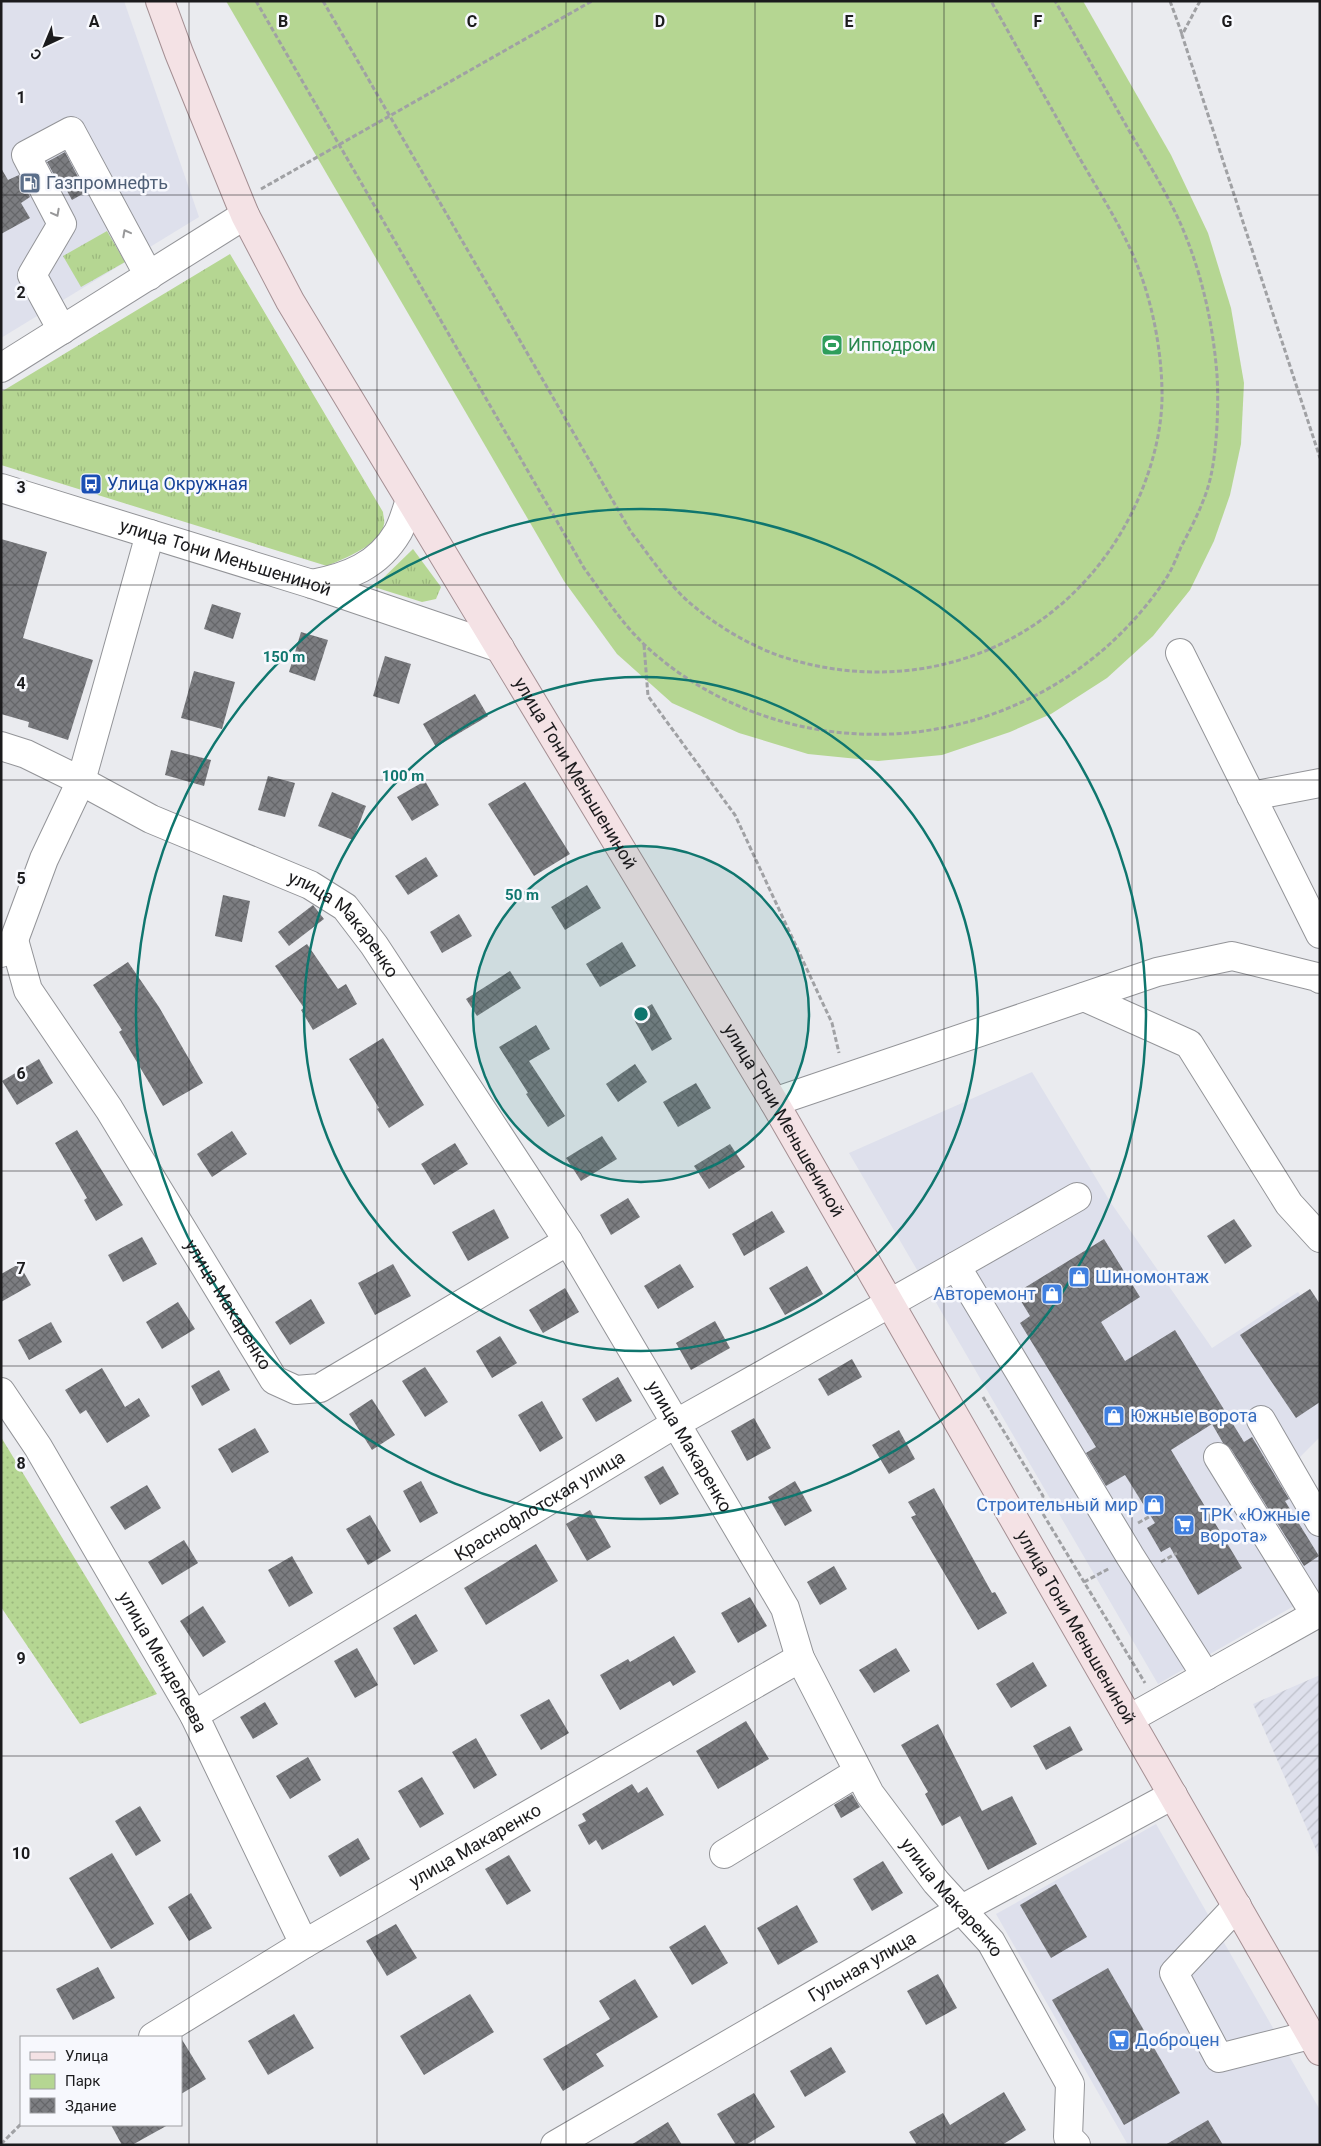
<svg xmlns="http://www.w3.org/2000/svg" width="1321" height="2146" viewBox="0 0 1321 2146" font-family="Roboto,sans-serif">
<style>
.built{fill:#dee0ec}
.industrial{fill:url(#industrial-furrows)}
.grass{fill:url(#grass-tufts)}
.park{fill:#b5d692}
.garden{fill:url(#garden-dots)}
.building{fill:url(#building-cross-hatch)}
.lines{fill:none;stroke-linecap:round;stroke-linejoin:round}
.minor-casing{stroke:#939498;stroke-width:30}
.major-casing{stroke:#a48f93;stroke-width:30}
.path{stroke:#a0a1a4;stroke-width:3;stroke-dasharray:5 2.5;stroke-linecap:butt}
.minor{stroke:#fff;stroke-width:28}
.major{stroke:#f4e2e5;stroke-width:28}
.oneway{stroke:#989899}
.grid{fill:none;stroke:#1b1b1d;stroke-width:1;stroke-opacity:0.55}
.ring{fill:none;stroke:#0f766e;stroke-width:2.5}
.labels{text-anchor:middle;stroke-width:5;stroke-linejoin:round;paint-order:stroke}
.service-label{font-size:18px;fill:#4e5e75;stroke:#f7f8fd;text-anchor:start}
.leisure-label{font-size:18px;fill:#27864d;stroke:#f7f8fd;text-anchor:start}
.transit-label{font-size:18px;fill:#164399;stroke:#f7f8fd;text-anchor:start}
.street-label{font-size:18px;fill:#1b1b1d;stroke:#f7f8fd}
.shop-label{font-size:18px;fill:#366cbe;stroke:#f7f8fd;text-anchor:start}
.grid-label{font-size:16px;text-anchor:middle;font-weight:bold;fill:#1b1b1d;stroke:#f7f8fd;stroke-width:5;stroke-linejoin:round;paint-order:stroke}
.centre{fill:#0f766e;stroke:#f7f8fd;stroke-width:2.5}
.ring-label{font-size:15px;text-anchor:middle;font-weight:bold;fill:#0f766e;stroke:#f7f8fd;stroke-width:5;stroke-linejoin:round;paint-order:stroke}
</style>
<defs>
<pattern id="industrial-furrows" width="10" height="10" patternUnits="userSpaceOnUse" patternTransform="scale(1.25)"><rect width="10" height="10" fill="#dee0ec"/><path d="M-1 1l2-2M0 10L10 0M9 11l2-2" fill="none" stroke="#bec0ca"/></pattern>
<pattern id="grass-tufts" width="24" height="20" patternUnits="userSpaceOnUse" patternTransform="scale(1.25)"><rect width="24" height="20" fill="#b5d692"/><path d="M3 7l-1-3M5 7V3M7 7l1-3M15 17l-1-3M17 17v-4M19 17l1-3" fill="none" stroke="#9bb77d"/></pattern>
<pattern id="garden-dots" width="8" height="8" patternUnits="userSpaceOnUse" patternTransform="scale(1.25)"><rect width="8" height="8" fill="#b5d692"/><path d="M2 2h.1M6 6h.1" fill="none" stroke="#9bb77d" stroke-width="1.8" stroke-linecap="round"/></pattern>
<pattern id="building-cross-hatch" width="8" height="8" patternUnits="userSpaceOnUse" patternTransform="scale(1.25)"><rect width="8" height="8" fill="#7c7d81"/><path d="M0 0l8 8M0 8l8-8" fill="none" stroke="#656669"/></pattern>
</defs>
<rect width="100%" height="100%" fill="#eaebef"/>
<!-- built -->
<g class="built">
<path d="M1,1H124L199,217L1,338Z"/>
<path d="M1032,1072L1111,1203L1212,1348L1298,1292L1320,1325V1437L1286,1471L1320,1528V1591L1158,1684L849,1153Z"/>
<path d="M1156,1824L1320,2110V2145H1128L996,1914Z"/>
</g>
<!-- industrial -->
<path class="industrial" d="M1320,1675V1859L1253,1704Z"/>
<!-- grass -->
<g class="grass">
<path d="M107,231L125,262L81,287L63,256Z"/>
<path d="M230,254L383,512C383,515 385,521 384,524C382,544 343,559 327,566L1,465V392Z"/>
<path d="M413,549L441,587L436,599L422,602L374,587Z"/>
</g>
<!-- park -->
<path class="park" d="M226,1H1083L1171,155L1208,233L1231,308L1244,383L1241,444L1230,495L1214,541L1190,590L1153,636L1107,678L1051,714L1010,732L942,755L878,761L808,754L739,733L672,703L617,654L564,581Z"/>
<!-- garden -->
<path class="garden" d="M1,1437L157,1694L80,1724L1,1607Z"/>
<!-- building -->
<g class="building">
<path d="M65,152L86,192L72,200L61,180L58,182L47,162Z"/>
<path d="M1,168L8,180L19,175L30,197L21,203L30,218L1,234Z"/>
<path d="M1,539L47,552L23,638L93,660L68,740L28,727L29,722L1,714Z"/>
<path d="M212,604L241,613L233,639L204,629Z"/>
<path d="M301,632L328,640L315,681L289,672Z"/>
<path d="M385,656L411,664L399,704L373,696Z"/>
<path d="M194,671L235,682L222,729L181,718Z"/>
<path d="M475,694L488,716L436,747L423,724Z"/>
<path d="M171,750L211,760L204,786L165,775Z"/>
<path d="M268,776L295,783L285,817L258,810Z"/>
<path d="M425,781L439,805L412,821L397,797Z"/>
<path d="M525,782L570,854L534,876L488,804Z"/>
<path d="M332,792L366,806L353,840L318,826Z"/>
<path d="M426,857L438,876L408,895L395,876Z"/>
<path d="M587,885L601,908L565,930L551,907Z"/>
<path d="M223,895L250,901L242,942L215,936Z"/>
<path d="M313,905L324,919L289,946L278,932Z"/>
<path d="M459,914L472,936L442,953L430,932Z"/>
<path d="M622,942L636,966L600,987L586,964Z"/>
<path d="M307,944L338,989L346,984L357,1004L313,1030L301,1010L304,1008L275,966Z"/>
<path d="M128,962L159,1007L203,1083L163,1106L119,1032L122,1030L93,985Z"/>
<path d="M510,971L521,988L477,1016L466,999Z"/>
<path d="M652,1004L672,1039L652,1051L632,1016Z"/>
<path d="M536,1025L550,1049L529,1061L565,1116L548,1127L526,1094L528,1093L499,1047Z"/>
<path d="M383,1038L424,1105L389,1128L377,1109L379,1108L349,1059Z"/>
<path d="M39,1059L53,1083L17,1105L2,1081Z"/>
<path d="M635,1064L647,1082L618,1102L606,1084Z"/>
<path d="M696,1083L711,1108L678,1127L663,1102Z"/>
<path d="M77,1130L123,1205L96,1221L84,1200L87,1198L55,1143Z"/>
<path d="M232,1131L247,1154L212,1177L197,1154Z"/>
<path d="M602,1136L617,1159L581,1181L566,1158Z"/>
<path d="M455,1143L468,1164L434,1185L421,1164Z"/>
<path d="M730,1144L745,1167L709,1189L694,1166Z"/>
<path d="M628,1198L640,1217L611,1235L600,1215Z"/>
<path d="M494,1209L509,1238L468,1261L452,1232Z"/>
<path d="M772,1211L785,1232L744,1256L732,1234Z"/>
<path d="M1234,1219L1252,1246L1225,1264L1207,1236Z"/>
<path d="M142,1237L157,1264L123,1282L108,1255Z"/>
<path d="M1104,1239L1140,1297L1101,1322L1125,1361L1175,1330L1244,1442L1252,1437L1289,1499L1285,1501L1319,1556L1304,1566L1231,1449L1223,1443L1212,1424L1171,1450L1242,1568L1198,1595L1170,1547L1161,1552L1147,1528L1155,1523L1125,1475L1106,1486L1086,1453L1096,1447L1020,1323L1030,1316L1016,1293Z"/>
<path d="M19,1264L31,1285L1,1302V1274Z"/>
<path d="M393,1264L411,1296L375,1315L358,1283Z"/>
<path d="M680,1264L694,1287L658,1309L644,1286Z"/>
<path d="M807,1266L823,1294L785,1315L769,1288Z"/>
<path d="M565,1288L579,1312L543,1333L529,1310Z"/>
<path d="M1310,1289L1320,1304V1402L1296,1418L1240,1335Z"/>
<path d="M311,1299L325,1323L290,1345L275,1322Z"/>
<path d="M178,1302L195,1329L162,1349L146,1322Z"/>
<path d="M715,1321L730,1348L691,1370L676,1343Z"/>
<path d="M51,1322L62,1342L29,1360L18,1340Z"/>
<path d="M500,1336L517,1363L492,1378L476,1351Z"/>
<path d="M852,1359L862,1377L828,1396L818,1379Z"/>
<path d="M425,1367L448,1402L425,1417L402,1381Z"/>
<path d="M102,1368L125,1407L139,1398L150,1416L107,1443L86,1410L80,1414L65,1390Z"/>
<path d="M219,1370L230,1390L202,1406L191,1386Z"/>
<path d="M618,1377L632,1401L596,1422L582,1399Z"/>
<path d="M372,1399L395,1435L372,1450L349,1414Z"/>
<path d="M542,1401L563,1438L540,1452L518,1415Z"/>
<path d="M754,1418L771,1448L747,1461L731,1431Z"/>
<path d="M255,1428L269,1452L232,1473L218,1449Z"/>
<path d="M899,1430L915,1459L889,1474L872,1445Z"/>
<path d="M663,1466L679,1494L660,1505L644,1477Z"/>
<path d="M421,1481L438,1513L420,1523L403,1491Z"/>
<path d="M795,1481L812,1511L785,1526L768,1497Z"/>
<path d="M147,1485L161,1508L125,1530L110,1507Z"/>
<path d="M934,1488L992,1593L995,1592L1007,1613L978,1630L911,1517L916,1515L908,1502Z"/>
<path d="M590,1510L611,1547L587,1561L566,1524Z"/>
<path d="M370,1515L391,1551L368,1565L346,1529Z"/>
<path d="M184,1540L198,1563L162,1585L148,1562Z"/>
<path d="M536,1544L558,1581L486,1625L464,1588Z"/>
<path d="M292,1556L313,1593L289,1607L268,1570Z"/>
<path d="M834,1566L847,1589L820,1605L807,1582Z"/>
<path d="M750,1597L767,1626L738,1643L721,1613Z"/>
<path d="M203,1606L226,1642L203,1657L180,1621Z"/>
<path d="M416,1614L438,1651L414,1665L393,1628Z"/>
<path d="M674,1636L696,1672L673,1686L670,1681L620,1710L600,1675L628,1659L630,1662Z"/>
<path d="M357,1648L378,1685L355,1698L334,1661Z"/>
<path d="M896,1648L910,1671L874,1693L859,1670Z"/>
<path d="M1033,1662L1047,1686L1011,1708L996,1684Z"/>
<path d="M549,1699L569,1733L541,1750L520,1715Z"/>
<path d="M265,1702L278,1724L253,1739L240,1717Z"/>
<path d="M746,1721L769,1759L718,1789L696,1751Z"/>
<path d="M938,1724L982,1811L1012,1796L1037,1844L988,1870L960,1816L942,1826L925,1794L928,1792L901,1745Z"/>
<path d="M1070,1726L1083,1750L1046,1770L1033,1746Z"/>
<path d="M476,1738L497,1775L474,1789L452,1752Z"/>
<path d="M308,1757L321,1780L290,1799L276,1776Z"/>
<path d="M422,1777L444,1814L420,1828L398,1791Z"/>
<path d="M632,1784L638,1793L647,1787L664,1815L602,1850L596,1840L589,1845L578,1825L586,1821L582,1814Z"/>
<path d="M852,1794L860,1807L841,1818L834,1805Z"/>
<path d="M140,1806L161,1841L136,1856L115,1821Z"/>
<path d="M358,1838L370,1859L340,1877L328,1856Z"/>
<path d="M112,1853L154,1924L111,1949L69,1878Z"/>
<path d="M509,1855L531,1891L507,1905L485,1869Z"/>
<path d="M883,1861L903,1893L872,1911L853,1879Z"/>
<path d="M1056,1884L1087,1937L1051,1958L1020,1905Z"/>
<path d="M191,1893L212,1928L189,1941L168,1907Z"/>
<path d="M797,1905L818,1942L778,1965L757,1928Z"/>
<path d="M396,1924L417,1958L387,1976L366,1941Z"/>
<path d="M705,1925L728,1963L692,1985L669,1947Z"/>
<path d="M98,1967L115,1998L73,2020L56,1989Z"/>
<path d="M1108,1968L1180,2093L1124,2125L1052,2000Z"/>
<path d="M938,1974L957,2008L926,2025L907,1991Z"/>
<path d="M635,1979L658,2017L596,2054L604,2066L563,2091L543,2059L610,2019L599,2001Z"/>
<path d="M470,1994L494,2032L424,2075L400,2036Z"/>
<path d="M294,2014L314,2048L268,2075L248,2041Z"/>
<path d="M181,2038L206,2079L181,2094Z"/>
<path d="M831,2047L846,2072L805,2097L790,2071Z"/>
<path d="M1004,2092L1026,2130L1002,2145H917L909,2132L943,2113L950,2125Z"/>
<path d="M754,2093L775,2127L746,2145H736L717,2114Z"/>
<path d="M1208,2120L1223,2145H1165Z"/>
<path d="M668,2122L682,2145H631Z"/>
<path d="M111,2125H168L132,2145H122Z"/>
</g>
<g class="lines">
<!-- minor casing -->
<g class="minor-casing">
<g id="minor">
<path d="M62,330L32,275L62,224L26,155L71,131L149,276"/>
<path d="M1,368L245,215"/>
<path id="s1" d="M1,488L312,584L500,648"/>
<path d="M312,584C348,577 378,566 398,532C403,523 406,511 410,500"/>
<path d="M1180,653L1320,934"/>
<path id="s2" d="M1,746L26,754L81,781L151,819L310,885L345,907L374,945L568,1241L785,1608L800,1658L870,1794L936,1882L991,1942L1070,2084L1068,2137L1076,2145"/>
<path d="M1251,796L1320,783"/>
<path id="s3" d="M14,940L28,990L109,1109L274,1380L296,1390L320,1388L568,1241"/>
<path d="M1,953L14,940L44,859L81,781L150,534"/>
<path d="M1084,997L1189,1044L1289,1204L1320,1238"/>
<path d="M774,1102L1157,972L1232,956L1317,977L1320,979"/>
<path d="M956,1266L1077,1197"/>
<path id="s4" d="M1,1392L38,1447L194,1715L304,1944"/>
<path d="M1261,1420L1320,1522"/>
<path d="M1218,1457L1315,1614"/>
<path id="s5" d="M194,1715L675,1424L956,1266L1130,1556L1206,1676"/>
<path d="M1129,1719L1320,1612"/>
<path d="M724,1854L858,1772"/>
<path d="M1237,1906L1174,1973L1219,2058L1310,2035"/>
<path id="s6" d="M153,2037L304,1944L800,1658"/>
<path id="s7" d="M555,2145L960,1910L1173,1795"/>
</g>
</g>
<!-- major casing -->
<g class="major-casing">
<g id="major">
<path id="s8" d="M160,1L179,53L245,215L290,301L774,1102L1320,2051"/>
</g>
</g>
<!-- path -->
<g class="path">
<path d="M256,1L584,568C603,594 622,624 646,646C671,670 703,690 734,704C888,773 1068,721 1163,583C1171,572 1176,559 1181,547C1191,528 1202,507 1208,487C1217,458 1219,405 1217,375C1213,324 1202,274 1182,227C1168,195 1149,164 1131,134C1106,90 1081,45 1055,1"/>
<path d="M323,1L631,532C651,557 670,588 696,608C720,628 753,647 783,657C926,703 1073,641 1136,504C1152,469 1163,428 1162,390C1161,341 1149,286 1127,242C1111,209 1090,177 1072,145C1045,97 1018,49 991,1"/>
<path d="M1170,1L1182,34"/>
<path d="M1200,1L1182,35L1320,458"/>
<path d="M261,189L592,1"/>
<path d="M644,645L648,696L735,815L832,1023L839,1053"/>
<path d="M983,1397L1043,1496L1040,1509L1145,1683"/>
<path d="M1138,1523L1154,1514"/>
<path d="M1161,1562L1177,1553"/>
<path d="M1084,1582L1110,1568"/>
<path d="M1,2144L21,2124"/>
</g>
<!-- minor -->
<use href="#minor" class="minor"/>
<!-- major -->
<use href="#major" class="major"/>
</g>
<!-- one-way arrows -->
<defs><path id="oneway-chevron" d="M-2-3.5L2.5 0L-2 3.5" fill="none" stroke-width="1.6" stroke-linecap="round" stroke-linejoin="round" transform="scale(1.25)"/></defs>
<g class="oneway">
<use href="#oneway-chevron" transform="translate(56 213) rotate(62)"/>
<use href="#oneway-chevron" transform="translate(126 233) rotate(-118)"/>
</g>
<!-- grid -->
<path class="grid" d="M189,1V2145M377,1V2145M566,1V2145M755,1V2145M944,1V2145M1132,1V2145M1,195H1320M1,390H1320M1,585H1320M1,780H1320M1,975H1320M1,1171H1320M1,1366H1320M1,1561H1320M1,1756H1320M1,1951H1320"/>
<!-- distance rings -->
<circle cx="641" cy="1014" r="168" fill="#0f766e" fill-opacity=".12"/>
<g class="ring">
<circle cx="641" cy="1014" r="168"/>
<circle cx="641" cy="1014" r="337"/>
<circle cx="641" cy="1014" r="505"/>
</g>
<!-- icons -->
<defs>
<g id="fuel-square" transform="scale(1.125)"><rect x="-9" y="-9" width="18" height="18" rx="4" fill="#5c6f8a" stroke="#f7f8fd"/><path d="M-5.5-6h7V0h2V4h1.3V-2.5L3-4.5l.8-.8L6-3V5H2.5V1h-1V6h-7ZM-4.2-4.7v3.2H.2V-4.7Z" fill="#fff"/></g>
<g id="stadium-square" transform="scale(1.125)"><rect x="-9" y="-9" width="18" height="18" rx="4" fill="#2e9e5b" stroke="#f7f8fd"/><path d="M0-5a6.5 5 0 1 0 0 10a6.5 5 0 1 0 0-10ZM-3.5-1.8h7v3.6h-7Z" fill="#fff"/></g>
<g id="bus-square" transform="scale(1.125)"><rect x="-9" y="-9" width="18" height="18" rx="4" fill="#1a4fb4" stroke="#f7f8fd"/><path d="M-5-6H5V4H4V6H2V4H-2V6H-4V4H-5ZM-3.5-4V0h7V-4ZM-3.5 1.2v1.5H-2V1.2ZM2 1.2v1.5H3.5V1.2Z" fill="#fff"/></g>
<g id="shop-square" transform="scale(1.125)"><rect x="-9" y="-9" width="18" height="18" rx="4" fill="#3f7fe0" stroke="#f7f8fd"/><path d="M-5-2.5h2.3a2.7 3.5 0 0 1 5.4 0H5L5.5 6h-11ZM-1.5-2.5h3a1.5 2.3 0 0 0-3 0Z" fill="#fff"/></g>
<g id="supermarket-square" transform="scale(1.125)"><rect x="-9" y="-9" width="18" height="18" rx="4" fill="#3f7fe0" stroke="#f7f8fd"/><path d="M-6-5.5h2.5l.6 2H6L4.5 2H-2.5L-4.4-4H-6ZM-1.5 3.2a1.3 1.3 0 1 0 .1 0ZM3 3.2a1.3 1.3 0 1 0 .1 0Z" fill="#fff"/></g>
</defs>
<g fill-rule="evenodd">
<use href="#fuel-square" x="30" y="183"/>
<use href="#stadium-square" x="832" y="345"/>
<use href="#bus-square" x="91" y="484"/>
<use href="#shop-square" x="1079" y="1277"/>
<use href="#shop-square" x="1052" y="1294"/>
<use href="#shop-square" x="1114" y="1416"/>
<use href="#shop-square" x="1154" y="1505"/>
<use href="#supermarket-square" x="1184" y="1525"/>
<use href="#supermarket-square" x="1119" y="2040"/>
</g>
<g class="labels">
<!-- service labels -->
<g class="service-label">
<text x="46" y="189">Газпромнефть</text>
</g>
<!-- leisure labels -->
<g class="leisure-label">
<text x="848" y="351">Ипподром</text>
</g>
<!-- transit labels -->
<g class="transit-label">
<text x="107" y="490">Улица Окружная</text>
</g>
<!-- street labels -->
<g class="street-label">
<text dy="6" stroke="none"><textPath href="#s1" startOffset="235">улица Тони Меньшениной</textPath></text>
<text dy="6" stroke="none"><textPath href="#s8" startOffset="879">улица Тони Меньшениной</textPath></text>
<text dy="6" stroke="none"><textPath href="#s2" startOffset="391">улица Макаренко</textPath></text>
<text dy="6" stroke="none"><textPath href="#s8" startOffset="1284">улица Тони Меньшениной</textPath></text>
<text dy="6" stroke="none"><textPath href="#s3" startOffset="425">улица Макаренко</textPath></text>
<text dy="6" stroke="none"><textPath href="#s2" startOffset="1021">улица Макаренко</textPath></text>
<text dy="6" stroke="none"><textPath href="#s5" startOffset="404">Краснофлотская улица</textPath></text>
<text dy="6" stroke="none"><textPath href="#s8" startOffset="1869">улица Тони Меньшениной</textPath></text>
<text dy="6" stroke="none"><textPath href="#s4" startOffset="315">улица Менделеева</textPath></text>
<text dy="6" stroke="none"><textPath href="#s6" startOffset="375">улица Макаренко</textPath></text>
<text dy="6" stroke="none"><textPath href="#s2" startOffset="1546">улица Макаренко</textPath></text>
<text dy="6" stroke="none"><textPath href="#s7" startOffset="355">Гульная улица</textPath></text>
</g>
<!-- shop labels -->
<g class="shop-label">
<text x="1095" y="1283">Шиномонтаж</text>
<text x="1036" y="1300" text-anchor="end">Авторемонт</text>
<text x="1130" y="1422">Южные ворота</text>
<text x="1138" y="1511" text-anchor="end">Строительный мир</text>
<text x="1200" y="1521">ТРК «Южные<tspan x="1200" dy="21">ворота»</tspan></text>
<text x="1135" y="2046">Доброцен</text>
</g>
</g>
<g class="grid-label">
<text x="94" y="27">A</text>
<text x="283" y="27">B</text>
<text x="472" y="27">C</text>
<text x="660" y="27">D</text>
<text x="849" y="27">E</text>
<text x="1038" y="27">F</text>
<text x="1227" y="27">G</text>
<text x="21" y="103">1</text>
<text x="21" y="298">2</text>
<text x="21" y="493">3</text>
<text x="21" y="689">4</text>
<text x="21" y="884">5</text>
<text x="21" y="1079">6</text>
<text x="21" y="1274">7</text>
<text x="21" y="1469">8</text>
<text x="21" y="1664">9</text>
<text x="21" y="1859">10</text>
</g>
<circle cx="641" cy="1014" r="8" class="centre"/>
<g class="ring-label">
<text x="284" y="662">150 m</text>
<text x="403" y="781">100 m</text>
<text x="522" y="900">50 m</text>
</g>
<!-- border -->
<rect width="1321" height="2146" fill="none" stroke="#1b1b1d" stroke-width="5"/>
<!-- legend -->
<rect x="20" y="2036" width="162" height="90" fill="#f7f8fd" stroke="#9fa0a3"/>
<rect x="30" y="2052" width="25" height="8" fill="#f4e2e5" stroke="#9fa0a3"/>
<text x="65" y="2061" font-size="15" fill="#1b1b1d">Улица</text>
<rect x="30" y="2074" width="25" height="15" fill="#b5d692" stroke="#9fa0a3"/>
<text x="65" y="2086" font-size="15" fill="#1b1b1d">Парк</text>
<rect x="30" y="2098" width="25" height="15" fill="url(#building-cross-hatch)" stroke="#9fa0a3"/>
<text x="65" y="2111" font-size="15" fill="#1b1b1d">Здание</text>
<!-- north arrow -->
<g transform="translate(45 45) rotate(224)" stroke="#f7f8fd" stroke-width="4" paint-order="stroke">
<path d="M0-4L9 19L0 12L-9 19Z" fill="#1b1b1d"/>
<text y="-8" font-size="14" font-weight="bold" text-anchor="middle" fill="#1b1b1d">С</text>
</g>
</svg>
